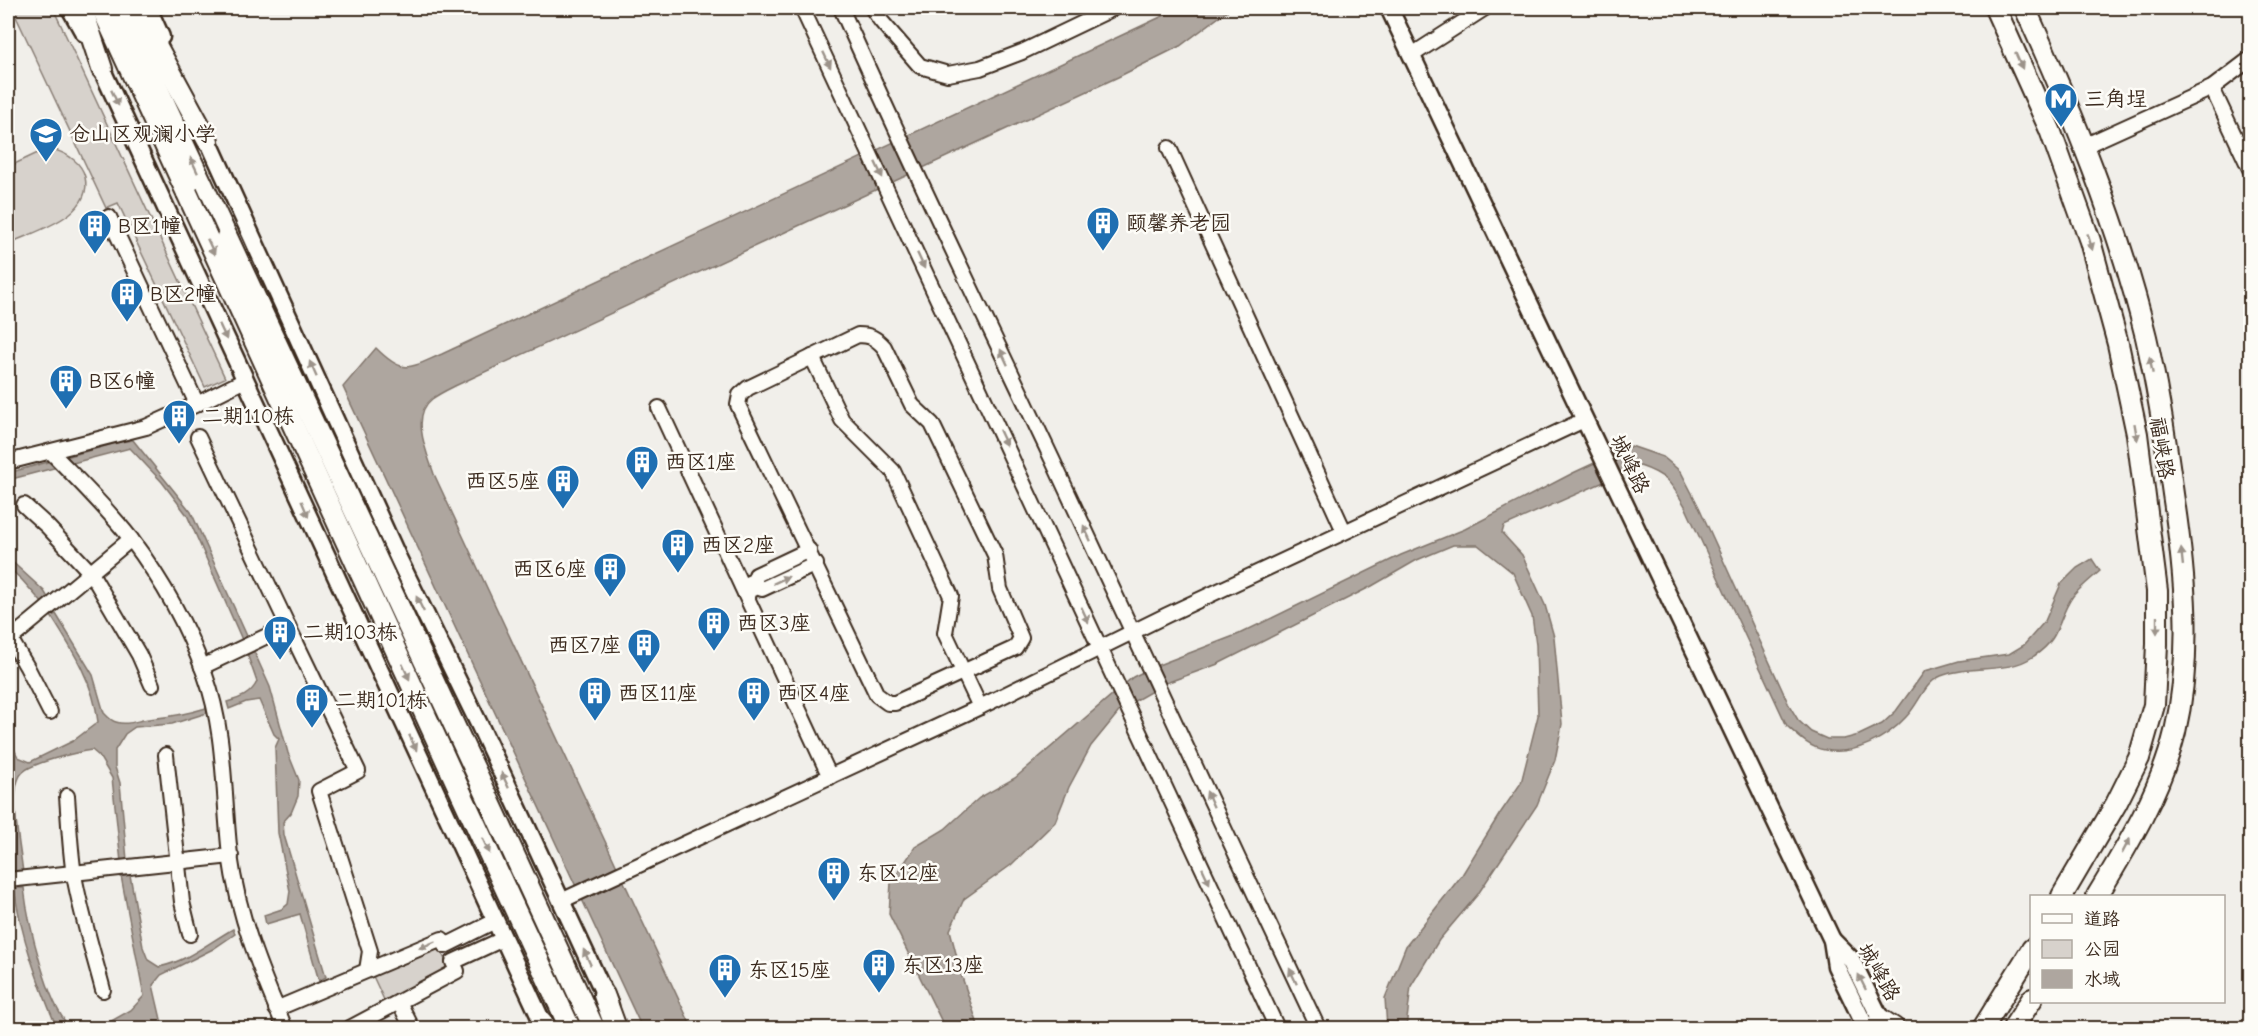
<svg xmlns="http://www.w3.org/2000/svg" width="2258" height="1036" viewBox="0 0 2258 1036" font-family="'Comic Neue','LXGW WenKai TC',sans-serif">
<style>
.green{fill:#d7d2cc;stroke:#897e75;stroke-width:1.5}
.water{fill:#aea69f;stroke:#80746b;stroke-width:1.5}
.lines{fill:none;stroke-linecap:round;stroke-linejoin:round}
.minor-casing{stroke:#3b2a1e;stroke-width:18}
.major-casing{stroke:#3b2a1e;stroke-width:21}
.highway-casing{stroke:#3b2a1e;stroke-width:24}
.minor{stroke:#fdfcf7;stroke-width:14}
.major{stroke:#fdfcf7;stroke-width:16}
.highway{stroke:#fdfcf7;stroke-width:20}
.highway-bridge-casing{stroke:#3b2a1e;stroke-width:24;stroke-linecap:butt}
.highway-bridge{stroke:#fdfcf7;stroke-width:20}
.oneway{fill:#9c938a}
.labels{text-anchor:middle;stroke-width:5;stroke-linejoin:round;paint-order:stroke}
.poi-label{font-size:21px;fill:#3b2a1e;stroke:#fdfcf7;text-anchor:start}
.street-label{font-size:21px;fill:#3b2a1e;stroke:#fdfcf7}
</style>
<rect width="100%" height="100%" fill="#f1efea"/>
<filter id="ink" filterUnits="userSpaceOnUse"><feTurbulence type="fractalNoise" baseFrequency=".0167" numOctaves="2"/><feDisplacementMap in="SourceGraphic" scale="12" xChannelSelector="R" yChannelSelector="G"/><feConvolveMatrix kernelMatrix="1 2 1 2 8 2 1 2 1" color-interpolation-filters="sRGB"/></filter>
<g filter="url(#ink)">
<!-- green -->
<g class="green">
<path d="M12,8H53L225,378L205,387L118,203L106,208Z"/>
<path d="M55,150C68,154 82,163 85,177C94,216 35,231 8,244V167L42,151Z"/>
<path d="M438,946L450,969L385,1002L372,974Z"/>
</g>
<!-- water -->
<g class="water">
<path d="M1175,8H1231L1180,46L1118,77L457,385C449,389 440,393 432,399C410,416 427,453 434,474L692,1028H642L343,387L376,348C404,376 409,368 442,354L1167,14Z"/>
<path d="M133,440L191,512L270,687L288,753L299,780L298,796L291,813L283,822L284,835L326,977L319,981L300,914L266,924L264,915L282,909L288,904L290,891L278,833L275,748L279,739L274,734L259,700L246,702L229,709L227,702C241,698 250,695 257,682L243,642L187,515L162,482L130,448L8,480V473L120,442Z"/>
<path d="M1631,446L1663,457L1681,472L1699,507L1789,705L1798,720L1811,732L1827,739H1844L1859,735L1882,724L1896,711L1925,671L1959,661L2009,654L2024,645L2045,621L2061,584L2077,568L2092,559L2100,571C2091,579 2081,587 2073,596C2057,618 2062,638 2034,656C2007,675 1971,664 1941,676C1924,683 1919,704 1906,717C1887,738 1854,756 1825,750C1810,748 1798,736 1787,726L1685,506C1671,483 1667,475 1640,466L1504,526L1502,533L1522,555L1545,605L1554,637L1562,724L1555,760L1537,805L1478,894L1439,940L1411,986L1406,1028H1387L1385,998L1406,946L1462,875L1499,815L1521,783L1538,716L1536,645L1532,616L1513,573L1478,545H1453L1417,560L1372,586L1218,664L1166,683L1122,708L1091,746L1069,787L1055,822L1011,865L964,899L950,930L962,977L979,1028H945L889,914L891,883L915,847L945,829L979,798L1015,778L1133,677L1153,667L1239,634L1401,555L1465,529L1573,473Z"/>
<path d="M8,558L44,591L50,601L44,605L22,580L8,567Z"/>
<path d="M56,614L93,675L104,713C108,717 111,721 116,722C127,726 138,720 149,719C169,717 187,714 206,708L207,713L172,724L135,727L125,734L115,750V767L120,783L127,860L121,862L112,778L99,756L92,750C78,752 30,763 22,773C7,790 21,850 23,873H13L8,795V737L18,757L30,762L73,741L98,722C94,683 72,649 51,616Z"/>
<path d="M130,875L143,947L148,960L159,967C188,961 208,943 233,929L235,934L213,949L161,975L153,985L163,1028H99L131,1010L144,996L121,876Z"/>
<path d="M14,888H24C28,922 47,1006 71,1028H57C38,983 21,937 14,888Z"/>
</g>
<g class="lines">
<!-- minor casing -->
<g class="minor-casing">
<g id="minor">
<path d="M802,8L1277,1028"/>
<path d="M841,8C908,159 981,309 1052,459C1141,649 1228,839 1318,1028"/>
<path d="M872,8L881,21L920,66L948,74L980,68L1022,52L1114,8"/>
<path d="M1412,55L1485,8"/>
<path d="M2212,88L2250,169"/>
<path d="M2084,146L2212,88L2250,59"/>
<path d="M1169,148L1344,531"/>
<path d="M109,217L197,404"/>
<path d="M858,335C870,335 876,338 884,347L912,405L932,424L995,555L1000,589L1021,638L1015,648L895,703H888L877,695L738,405L740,395L748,388Z"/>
<path d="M812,357L842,420L893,471L951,596L945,633L980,707"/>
<path d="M659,408L830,777"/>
<path d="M198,437L288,626"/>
<path d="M51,452C78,480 107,508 131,539C162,580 188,627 205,675C226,732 223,795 230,855C238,916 261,972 285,1028"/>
<path d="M8,462L146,427L197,404L245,380"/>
<path d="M24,505L47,526L91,573L139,655L152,685"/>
<path d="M742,586L755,580L756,575L809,550"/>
<path d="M745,593L758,587L762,589L816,564"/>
<path d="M8,635L27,667L50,712"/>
<path d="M8,641L131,539"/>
<path d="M202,667L288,626L358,771L319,791L370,951L367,970"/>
<path d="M166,755L182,902L190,934"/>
<path d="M67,796C69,822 70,849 74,875C81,914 93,952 103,990"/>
<path d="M8,880L231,856"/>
<path d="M561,901L980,707L1167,615L1584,420"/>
<path d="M399,1002L412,1028"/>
<path d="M276,1009L442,939L445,946L495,921"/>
<path d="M350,1028L457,971L453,962L503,939"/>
</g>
</g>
<!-- major casing -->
<g class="major-casing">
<g id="major">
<path d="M70,8L84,33"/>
<path d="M148,8L161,37"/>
<path d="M1389,8L1832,940L1836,966L1866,1028"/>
<path d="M97,59L545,1028"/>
<path d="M203,129L398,558L479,724L610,1006"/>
<path d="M1832,940L1851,959L1885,1028"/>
</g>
</g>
<!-- highway casing -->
<g class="highway-casing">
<g id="highway">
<path d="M82,8L102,69"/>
<path d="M102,8L187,193"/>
<path d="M120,8L227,237"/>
<path d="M136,8L208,141"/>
<path d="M1995,8L2050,130L2090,241L2118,344L2137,434L2157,591V644L2154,705L2139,758L2116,804L2062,896"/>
<path d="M2025,8C2073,114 2118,223 2146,337C2158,389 2166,442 2173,494C2185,573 2193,654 2175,732C2161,791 2128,845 2097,896"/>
<path d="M482,785L594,1028"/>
<path d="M461,793L570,1028"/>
<path d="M604,995L616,1028"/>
<path d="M1880,1019L1894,1028"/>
<path d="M541,1021L546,1028"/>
<path d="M1865,1026L1866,1028"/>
<path d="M1983,1028L2032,949"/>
<path d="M2013,1028L2032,999"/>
</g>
</g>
<!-- minor -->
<use href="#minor" class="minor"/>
<!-- major -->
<use href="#major" class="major"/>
<!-- highway -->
<use href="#highway" class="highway"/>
<!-- highway-bridge casing -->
<g class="highway-bridge-casing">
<g id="highway-bridge">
<path d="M187,193L461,793"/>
<path d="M227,237L482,785"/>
</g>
</g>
<!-- highway-bridge -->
<use href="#highway-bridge" class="highway-bridge"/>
</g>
<!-- one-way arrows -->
<defs><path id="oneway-solid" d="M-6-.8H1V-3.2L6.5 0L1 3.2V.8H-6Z" transform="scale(1.5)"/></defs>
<g class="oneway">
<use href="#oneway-solid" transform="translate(827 60) rotate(65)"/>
<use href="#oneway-solid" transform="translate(2019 61) rotate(66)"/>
<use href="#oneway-solid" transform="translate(115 98) rotate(65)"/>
<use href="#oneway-solid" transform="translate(194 165) rotate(-115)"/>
<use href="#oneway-solid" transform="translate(879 170) rotate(65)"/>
<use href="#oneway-solid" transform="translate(2090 242) rotate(73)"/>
<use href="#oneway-solid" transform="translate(211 247) rotate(65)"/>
<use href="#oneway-solid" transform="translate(921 261) rotate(65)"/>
<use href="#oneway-solid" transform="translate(223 332) rotate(65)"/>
<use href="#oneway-solid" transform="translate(1004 357) rotate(-115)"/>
<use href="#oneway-solid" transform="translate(2151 365) rotate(-101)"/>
<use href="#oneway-solid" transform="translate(313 369) rotate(-114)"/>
<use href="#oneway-solid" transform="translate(2136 432) rotate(80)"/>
<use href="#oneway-solid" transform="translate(1003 438) rotate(65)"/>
<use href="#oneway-solid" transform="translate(305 509) rotate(67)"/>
<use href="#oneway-solid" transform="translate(1087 533) rotate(-115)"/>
<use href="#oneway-solid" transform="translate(2182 557) rotate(-96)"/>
<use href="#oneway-solid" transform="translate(781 580) rotate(-25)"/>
<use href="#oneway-solid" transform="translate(420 604) rotate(-116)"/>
<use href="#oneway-solid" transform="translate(1085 615) rotate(65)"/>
<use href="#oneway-solid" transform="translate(2157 625) rotate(90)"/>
<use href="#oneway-solid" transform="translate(406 672) rotate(65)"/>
<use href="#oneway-solid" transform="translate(413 743) rotate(65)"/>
<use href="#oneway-solid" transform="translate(505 780) rotate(-115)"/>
<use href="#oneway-solid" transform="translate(1210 799) rotate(-114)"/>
<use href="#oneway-solid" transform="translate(486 846) rotate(65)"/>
<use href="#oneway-solid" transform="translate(2126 846) rotate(-62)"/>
<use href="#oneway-solid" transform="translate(1206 876) rotate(65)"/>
<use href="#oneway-solid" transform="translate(427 945) rotate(157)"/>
<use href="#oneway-solid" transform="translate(587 957) rotate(-115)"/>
<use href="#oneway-solid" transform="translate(1293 976) rotate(-115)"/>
<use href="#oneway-solid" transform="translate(1862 982) rotate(-116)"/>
</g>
</g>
<!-- icons -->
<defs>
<g id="metro-pin" transform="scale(1.725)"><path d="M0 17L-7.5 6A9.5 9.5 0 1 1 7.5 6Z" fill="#1f6fb2" stroke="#fdfcf7"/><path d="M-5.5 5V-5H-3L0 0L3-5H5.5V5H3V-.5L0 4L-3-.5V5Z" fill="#fff"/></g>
<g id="school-pin" transform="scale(1.725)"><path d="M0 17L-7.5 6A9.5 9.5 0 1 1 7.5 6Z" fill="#1f6fb2" stroke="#fdfcf7"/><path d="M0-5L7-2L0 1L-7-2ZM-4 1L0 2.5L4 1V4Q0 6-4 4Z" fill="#fff"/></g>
<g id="building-pin" transform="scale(1.725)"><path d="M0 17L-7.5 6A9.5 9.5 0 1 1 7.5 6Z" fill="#1f6fb2" stroke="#fdfcf7"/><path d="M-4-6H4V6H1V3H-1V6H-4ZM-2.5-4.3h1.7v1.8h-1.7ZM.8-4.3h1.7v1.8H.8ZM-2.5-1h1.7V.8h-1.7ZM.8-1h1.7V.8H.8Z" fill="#fff"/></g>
</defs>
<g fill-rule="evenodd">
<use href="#metro-pin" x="2061" y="99"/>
<use href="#school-pin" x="46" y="134"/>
<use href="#building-pin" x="1103" y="223"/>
<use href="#building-pin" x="95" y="226"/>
<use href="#building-pin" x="127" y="294"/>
<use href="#building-pin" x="66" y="381"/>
<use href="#building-pin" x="179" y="416"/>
<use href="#building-pin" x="642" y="462"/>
<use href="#building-pin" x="563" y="481"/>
<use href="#building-pin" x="678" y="545"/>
<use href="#building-pin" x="610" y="569"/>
<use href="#building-pin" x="714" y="623"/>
<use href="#building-pin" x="280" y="632"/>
<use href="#building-pin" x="644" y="645"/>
<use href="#building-pin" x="595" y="693"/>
<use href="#building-pin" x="754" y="693"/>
<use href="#building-pin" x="312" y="700"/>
<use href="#building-pin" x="834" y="873"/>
<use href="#building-pin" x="879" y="965"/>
<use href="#building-pin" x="725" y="970"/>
</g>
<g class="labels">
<!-- poi labels -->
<g class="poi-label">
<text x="2084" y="106">三角埕</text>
<text x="69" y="141">仓山区观澜小学</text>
<text x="1126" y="230">颐馨养老园</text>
<text x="118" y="233">B区1幢</text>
<text x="150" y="301">B区2幢</text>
<text x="89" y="388">B区6幢</text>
<text x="202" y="423">二期110栋</text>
<text x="665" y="469">西区1座</text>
<text x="540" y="488" text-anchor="end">西区5座</text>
<text x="701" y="552">西区2座</text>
<text x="587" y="576" text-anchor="end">西区6座</text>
<text x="737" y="630">西区3座</text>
<text x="303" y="639">二期103栋</text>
<text x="621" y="652" text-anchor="end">西区7座</text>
<text x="618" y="700">西区11座</text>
<text x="777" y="700">西区4座</text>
<text x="335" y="707">二期101栋</text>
<text x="857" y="880">东区12座</text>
<text x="902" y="972">东区13座</text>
<text x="748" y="977">东区15座</text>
</g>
<!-- street labels -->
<g class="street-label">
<text transform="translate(2162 448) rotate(81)" y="7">福峡路</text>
<text transform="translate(1630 464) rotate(64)" y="7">城峰路</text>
<text transform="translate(1879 972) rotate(60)" y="7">城峰路</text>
</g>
</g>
<!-- margin -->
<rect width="2258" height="1036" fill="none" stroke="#fdfcf7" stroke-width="30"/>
<rect x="15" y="15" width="2228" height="1006" fill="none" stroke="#3b2a1e" stroke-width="2" filter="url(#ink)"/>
<!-- legend -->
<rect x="2030" y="895" width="195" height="108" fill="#fdfcf7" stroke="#afa8a0" stroke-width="1.5"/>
<rect x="2042" y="914" width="30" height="9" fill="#fdfcf7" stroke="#afa8a0" stroke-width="1.5"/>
<text x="2084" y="925" font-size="18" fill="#3b2a1e">道路</text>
<rect x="2042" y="940" width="30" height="18" fill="#d7d2cc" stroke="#afa8a0" stroke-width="1.5"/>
<text x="2084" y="955" font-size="18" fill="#3b2a1e">公园</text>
<rect x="2042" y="970" width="30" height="18" fill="#aea69f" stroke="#afa8a0" stroke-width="1.5"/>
<text x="2084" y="985" font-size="18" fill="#3b2a1e">水域</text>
</svg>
